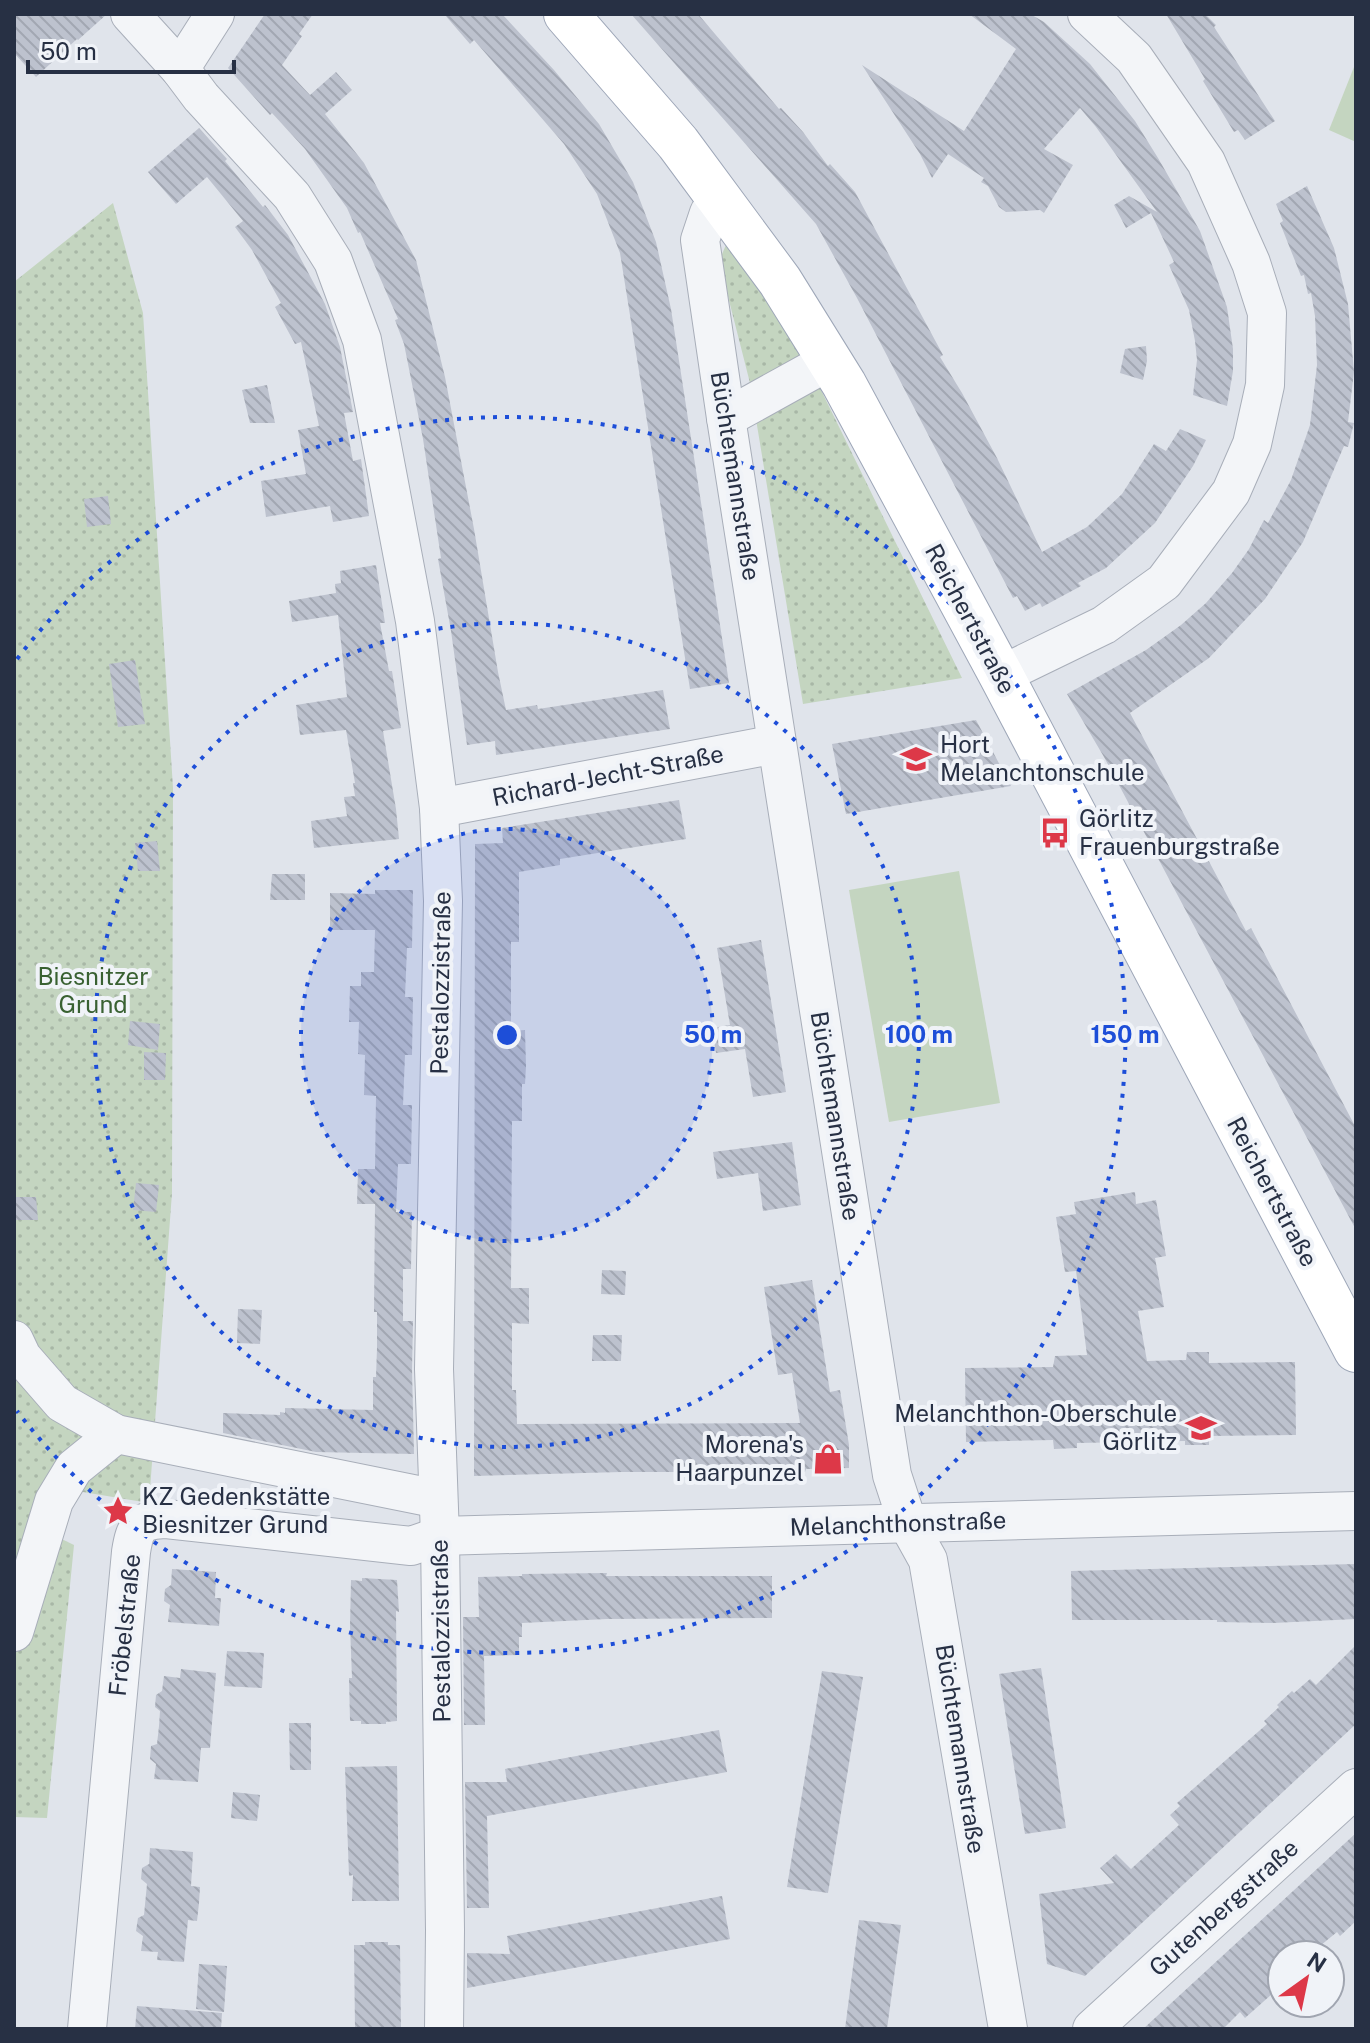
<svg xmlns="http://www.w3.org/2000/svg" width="1370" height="2043" viewBox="0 0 1370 2043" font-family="'Public Sans',sans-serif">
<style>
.grass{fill:url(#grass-dots)}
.pitch{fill:#c4d5c0}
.building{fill:url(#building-back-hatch)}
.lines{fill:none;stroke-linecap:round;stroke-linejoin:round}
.minor-casing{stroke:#a8aeb9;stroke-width:40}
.major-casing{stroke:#9ea7b8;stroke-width:46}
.minor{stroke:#f3f5f8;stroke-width:38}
.major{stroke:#fff;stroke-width:44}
.ring{fill:none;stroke:#1d4ed8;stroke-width:4;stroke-dasharray:4 8}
.labels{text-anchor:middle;stroke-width:8;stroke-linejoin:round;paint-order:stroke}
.street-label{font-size:24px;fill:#273044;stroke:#f0f3f8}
.poi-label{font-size:24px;fill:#273044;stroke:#f0f3f8;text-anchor:start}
.park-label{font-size:24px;fill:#396132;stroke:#f0f3f8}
.centre{fill:#1d4ed8;stroke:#f0f3f8;stroke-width:4}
.ring-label{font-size:24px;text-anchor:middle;font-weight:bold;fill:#1d4ed8;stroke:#f0f3f8;stroke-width:8;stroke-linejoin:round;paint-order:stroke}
</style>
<defs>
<pattern id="grass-dots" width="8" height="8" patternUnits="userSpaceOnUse" patternTransform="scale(2)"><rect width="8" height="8" fill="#c4d5c0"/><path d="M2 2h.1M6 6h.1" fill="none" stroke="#a8b7a6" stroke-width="1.8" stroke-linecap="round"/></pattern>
<pattern id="building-back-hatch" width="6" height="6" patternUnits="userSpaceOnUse" patternTransform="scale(2)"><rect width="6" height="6" fill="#bdc2ce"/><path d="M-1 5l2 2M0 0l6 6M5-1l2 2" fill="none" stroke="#a2a7b2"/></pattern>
</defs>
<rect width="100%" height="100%" fill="#e0e4eb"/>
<!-- grass -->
<g class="grass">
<path d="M113,203L143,313L173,788L172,1193L149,1503L53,1487L41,1529L74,1545L47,1818L14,1817V282Z"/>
<path d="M729,238L820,388L962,678L803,704L750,383L719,261Z"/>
</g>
<!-- pitch -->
<g class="pitch">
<path d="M1356,62V142L1329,130Z"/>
<path d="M959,871L1000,1103L889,1122L849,890Z"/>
</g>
<!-- building -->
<g class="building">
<path d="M14,14H107L78,40L77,39L36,77L14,53Z"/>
<path d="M265,14H313L299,34L302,36L282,65L310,95L336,72L352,90L325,114L364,163L416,260L445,377L474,529L498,672L506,710L537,705L538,709L663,690L670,729L496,755L495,741L467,745L451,631L438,559L441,558L423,439L404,344L395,320L398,319L360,232L358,233L347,208L305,149L272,113L270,115L228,68Z"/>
<path d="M444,14H502L554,70L599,124L633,182L656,242L671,309L729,683L690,689L620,253L597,194L564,144L474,40L470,44Z"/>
<path d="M631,14H698L779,109L781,108L803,132L828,166L830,164L855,192L943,355L940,357L962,393L997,458L1042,552L1087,527L1122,494L1154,444L1166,451L1180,429L1206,440L1193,466L1155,523L1106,568L1078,583L1081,586L1042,607L1040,603L1025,611L1017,596L1013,598L857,298L816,224Z"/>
<path d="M969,14H1030L1044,22L1090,64L1135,121L1158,158L1200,231L1227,307L1233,349V371L1227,406L1193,395L1197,360L1195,341L1189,310L1169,265L1174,262L1151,213L1126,228L1114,205L1129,196L1157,212L1096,127L1080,108L1044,149L1073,165L1044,213L1040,210L1006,212L999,207L988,186L981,182L984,178L948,154L932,178L920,154L862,65L964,131L1016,49Z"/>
<path d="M1166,14H1205L1216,25L1214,27L1275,121L1245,140L1238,130L1234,132L1203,81L1205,79Z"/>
<path d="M199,128L227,159L225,161L263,207L265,205L288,235L325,304L340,347L353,412L344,413L353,461L361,459L369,516L333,522L330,506L266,517L261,481L306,474L298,430L319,426L301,342L295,344L275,307L281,303L252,250L235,227L243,221L207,177L176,204L148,172Z"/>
<path d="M1307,186L1334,248L1348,304L1354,372L1348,422L1354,423L1348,447L1344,446L1303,542L1265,599L1209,658L1130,713L1246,931L1251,928L1356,1128V1230L1104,757L1067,694L1146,650L1181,625L1206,603L1232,573L1249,549L1264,520L1268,523L1291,480L1310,425L1317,365L1315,316L1311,293L1308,294L1304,275L1301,276L1280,223L1283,221L1276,204Z"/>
<path d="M1146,346L1147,361L1143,380L1120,373L1125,349Z"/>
<path d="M267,385L275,423H250L242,390Z"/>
<path d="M108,496L111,524L87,527L84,499Z"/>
<path d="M376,565L385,623H380L389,671H392L401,728L383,731L396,809L399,839L314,848L311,821L347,816L344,797L355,796L353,783H355L346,730L300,735L296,705L347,697L338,615L292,622L289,601L336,593L335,584L341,583L340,571Z"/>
<path d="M135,660L145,724L118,727L109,664Z"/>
<path d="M976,720L1011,786L846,814L832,744Z"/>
<path d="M679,800L686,839L560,859V865L519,872V942H511V1031L525,1030L526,1066L525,1084H522V1121H512L511,1288H529V1324L512,1323V1390H516L517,1424L800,1423L792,1373L778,1375L764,1287L812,1280L830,1392L840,1390L849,1445V1468L806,1469L805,1472H622L474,1476L475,844L503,843L502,828Z"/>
<path d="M157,841L160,871H138L135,843Z"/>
<path d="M272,874H305V900H270Z"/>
<path d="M375,890H413L412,948H407L405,997H413L412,1055H405L403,1105H412L411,1164H398L396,1212H412L411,1269H403V1321H413L412,1369L414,1454L316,1452L223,1433V1413L280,1415V1412L285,1413V1408L373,1410V1377H376L377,1348V1312H374L375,1204H357L358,1169H375L376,1096L364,1095L365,1055L358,1054L359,1022H349L350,986H361V972H374L375,930H330V893L375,894Z"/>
<path d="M761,940L786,1092L753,1097L745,1049L716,1053L712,1028L730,1025L717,948Z"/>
<path d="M130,1021L160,1024L158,1050L128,1045Z"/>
<path d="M144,1052L166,1053L165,1080H144Z"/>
<path d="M792,1142L801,1205L763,1211L758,1173L717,1179L713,1152Z"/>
<path d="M136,1183L159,1185L156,1212L133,1210Z"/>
<path d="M1135,1192L1136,1204L1156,1200L1166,1256L1155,1258L1164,1307L1138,1311L1147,1361L1186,1360L1187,1352H1209V1363L1295,1362L1296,1435L1209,1436V1445H1185V1441L1077,1443V1448L1054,1449L1053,1440L966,1442L965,1368L1053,1367L1055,1356L1087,1355L1076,1271L1065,1272L1056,1217L1076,1214L1074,1202Z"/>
<path d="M14,1197H36L38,1220H14Z"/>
<path d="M602,1270L626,1271L625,1295L601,1294Z"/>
<path d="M238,1309L262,1310L260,1344L237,1343Z"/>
<path d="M593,1335H622L621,1361H592Z"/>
<path d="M1356,1564V1619L1273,1623L1217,1622V1620H1072L1071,1571Z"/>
<path d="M172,1569L216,1572L215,1598H221L219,1626L168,1622L170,1605L164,1601L165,1589L171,1585Z"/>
<path d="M607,1573L606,1576H772V1618L607,1619L522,1623V1637H519V1655L484,1656L485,1725H464L463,1617H479L478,1577L522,1576V1574Z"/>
<path d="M362,1578L397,1580L399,1612L396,1611L397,1721L386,1722V1724H361V1721H350L349,1678H352L350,1626L351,1580L362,1581Z"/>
<path d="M1356,1645V1724L1085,1976L1047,1964L1039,1894L1114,1883L1100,1868L1116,1854L1131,1869L1179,1825L1170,1815L1180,1806L1177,1803L1267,1724L1264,1721L1279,1707L1277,1705L1292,1691L1294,1693L1310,1679L1316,1685Z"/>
<path d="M227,1651L264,1653L262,1688L224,1686Z"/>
<path d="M1041,1668L1066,1828L1025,1834L999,1674Z"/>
<path d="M181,1669L216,1673L210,1748H201L198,1782L154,1779L156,1764L150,1759L151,1746L157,1744L159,1726L160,1711L155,1707L156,1695L162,1691L164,1676L180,1678Z"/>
<path d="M822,1671L863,1677L828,1893L787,1887Z"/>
<path d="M289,1723H311V1770H290Z"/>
<path d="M719,1730L727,1772L487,1816L489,1908H467L465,1782H507L505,1769Z"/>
<path d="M397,1766L399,1901H352L353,1875L349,1876L345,1767Z"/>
<path d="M233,1792L260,1795L257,1821L231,1818Z"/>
<path d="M1356,1833V1921L1340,1936L1337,1932L1309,1955H1282V1985L1245,2018L1240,2012L1223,2029H1143Z"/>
<path d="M150,1848L193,1852L191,1886L200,1887L199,1903L197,1921L188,1920L184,1962L157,1960L158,1952L141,1951L143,1936L136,1931L138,1918L144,1915L147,1884L141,1879L142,1868L149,1864Z"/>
<path d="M722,1896L730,1939L467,1988V1953L510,1954L507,1936Z"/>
<path d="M859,1920L901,1925L887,2029H845Z"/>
<path d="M365,1942H388V1945H400L401,2029H355L354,1945H365Z"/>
<path d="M199,1964L227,1966L224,2012L196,2009Z"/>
<path d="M137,2006L222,2013L221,2029H135Z"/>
</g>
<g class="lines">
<!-- minor casing -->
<g class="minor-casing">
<g id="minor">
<path d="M130,14L180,69L201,97L292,196L333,261L362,340L415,621L439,808L443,901L434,1369L440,1536L445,1930L444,2029"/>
<path d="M180,69L215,14"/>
<path d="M721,201L709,213L700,240L726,418L892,1475L908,1524L928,1560L1008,2029"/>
<path d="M726,418L829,361"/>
<path d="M1001,675L1104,625L1164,582L1231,492L1252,444L1265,385L1267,313L1251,263L1206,162L1134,58L1087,14"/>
<path d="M439,808L777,744"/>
<path d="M14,1340L22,1357L62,1403L116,1434L438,1499"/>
<path d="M14,1632L54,1501L74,1468L116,1434"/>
<path d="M87,2029L131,1552C135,1526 140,1520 166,1519L411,1546L440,1536L1356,1511"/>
<path d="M1092,2029L1356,1788"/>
</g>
</g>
<!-- major casing -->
<g class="major-casing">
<path id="major" d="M566,14L678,143L780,281L844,384L1001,675L1356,1350"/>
</g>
<!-- minor -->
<use href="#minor" class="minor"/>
<!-- major -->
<use href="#major" class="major"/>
</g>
<!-- distance rings -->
<circle cx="507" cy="1035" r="206" fill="#1d4ed8" fill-opacity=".12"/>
<g class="ring">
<circle cx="507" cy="1035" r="206"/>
<circle cx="507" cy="1035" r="412"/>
<path d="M17 659A618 618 0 1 1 17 1411"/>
</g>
<!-- icons -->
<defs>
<g id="school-bare" transform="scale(2.4)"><path d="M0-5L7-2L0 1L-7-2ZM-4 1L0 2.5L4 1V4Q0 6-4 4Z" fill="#dd3848" stroke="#f0f3f8" stroke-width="2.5" paint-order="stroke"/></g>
<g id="bus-bare" transform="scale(2.4)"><path d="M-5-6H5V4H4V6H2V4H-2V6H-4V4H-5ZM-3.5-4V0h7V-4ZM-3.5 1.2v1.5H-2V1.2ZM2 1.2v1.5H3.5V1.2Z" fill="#dd3848" stroke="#f0f3f8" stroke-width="2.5" paint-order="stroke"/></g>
<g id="shop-bare" transform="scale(2.4)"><path d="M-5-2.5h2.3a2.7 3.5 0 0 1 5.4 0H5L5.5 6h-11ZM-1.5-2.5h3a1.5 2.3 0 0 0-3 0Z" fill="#dd3848" stroke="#f0f3f8" stroke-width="2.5" paint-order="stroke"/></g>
<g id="sight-bare" transform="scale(2.4)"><path d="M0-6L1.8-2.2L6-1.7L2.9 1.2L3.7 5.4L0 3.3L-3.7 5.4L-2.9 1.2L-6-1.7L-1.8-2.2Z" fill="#dd3848" stroke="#f0f3f8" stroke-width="2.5" paint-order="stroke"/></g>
</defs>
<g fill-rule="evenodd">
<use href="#school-bare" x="916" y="759"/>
<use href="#bus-bare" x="1055" y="833"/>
<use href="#school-bare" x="1201" y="1428"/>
<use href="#shop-bare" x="828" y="1459"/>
<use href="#sight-bare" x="118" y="1511"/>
</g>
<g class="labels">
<!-- street labels -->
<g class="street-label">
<text transform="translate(735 476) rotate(81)" y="8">Büchtemannstraße</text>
<text transform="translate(970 619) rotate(62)" y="8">Reichertstraße</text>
<text transform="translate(608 776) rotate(-11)" y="8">Richard-Jecht-Straße</text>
<text transform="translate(441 983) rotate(-89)" y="8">Pestalozzistraße</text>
<text transform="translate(835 1116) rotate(81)" y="8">Büchtemannstraße</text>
<text transform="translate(1272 1192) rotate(62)" y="8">Reichertstraße</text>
<text transform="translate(898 1524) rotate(-2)" y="8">Melanchthonstraße</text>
<text transform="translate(125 1625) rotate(-84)" y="8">Fröbelstraße</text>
<text transform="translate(441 1631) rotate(-91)" y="8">Pestalozzistraße</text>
<text transform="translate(960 1749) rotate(81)" y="8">Büchtemannstraße</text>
<text transform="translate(1224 1908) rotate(-42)" y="8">Gutenbergstraße</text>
</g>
<!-- poi labels -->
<g class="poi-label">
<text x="940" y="753">Hort<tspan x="940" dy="28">Melanchtonschule</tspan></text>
<text x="1079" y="827">Görlitz<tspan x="1079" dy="28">Frauenburgstraße</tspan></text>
<text x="1177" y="1422" text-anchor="end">Melanchthon-Oberschule<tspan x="1177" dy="28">Görlitz</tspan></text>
<text x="804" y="1453" text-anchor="end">Morena's<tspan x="804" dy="28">Haarpunzel</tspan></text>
<text x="142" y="1505">KZ Gedenkstätte<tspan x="142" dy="28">Biesnitzer Grund</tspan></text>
</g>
<!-- park labels -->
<g class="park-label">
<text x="93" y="985">Biesnitzer<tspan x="93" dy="28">Grund</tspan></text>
</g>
</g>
<circle cx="507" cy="1035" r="12" class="centre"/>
<g class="ring-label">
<text x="713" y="1043">50 m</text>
<text x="919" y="1043">100 m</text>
<text x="1125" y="1043">150 m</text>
</g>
<!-- border -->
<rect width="1370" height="2043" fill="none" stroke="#273044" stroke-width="32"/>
<!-- north arrow -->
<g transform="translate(1306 1979) rotate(33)"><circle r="38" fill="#f0f3f8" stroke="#a0a5b0" stroke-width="2"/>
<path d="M0-6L14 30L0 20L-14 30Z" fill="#dd3848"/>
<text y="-12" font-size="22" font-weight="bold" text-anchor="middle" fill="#273044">N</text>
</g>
<!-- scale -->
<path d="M28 60v12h206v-12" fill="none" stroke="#273044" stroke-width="4"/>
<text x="40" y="60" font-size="24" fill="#273044" stroke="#f0f3f8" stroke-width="6" paint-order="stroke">50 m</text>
</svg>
